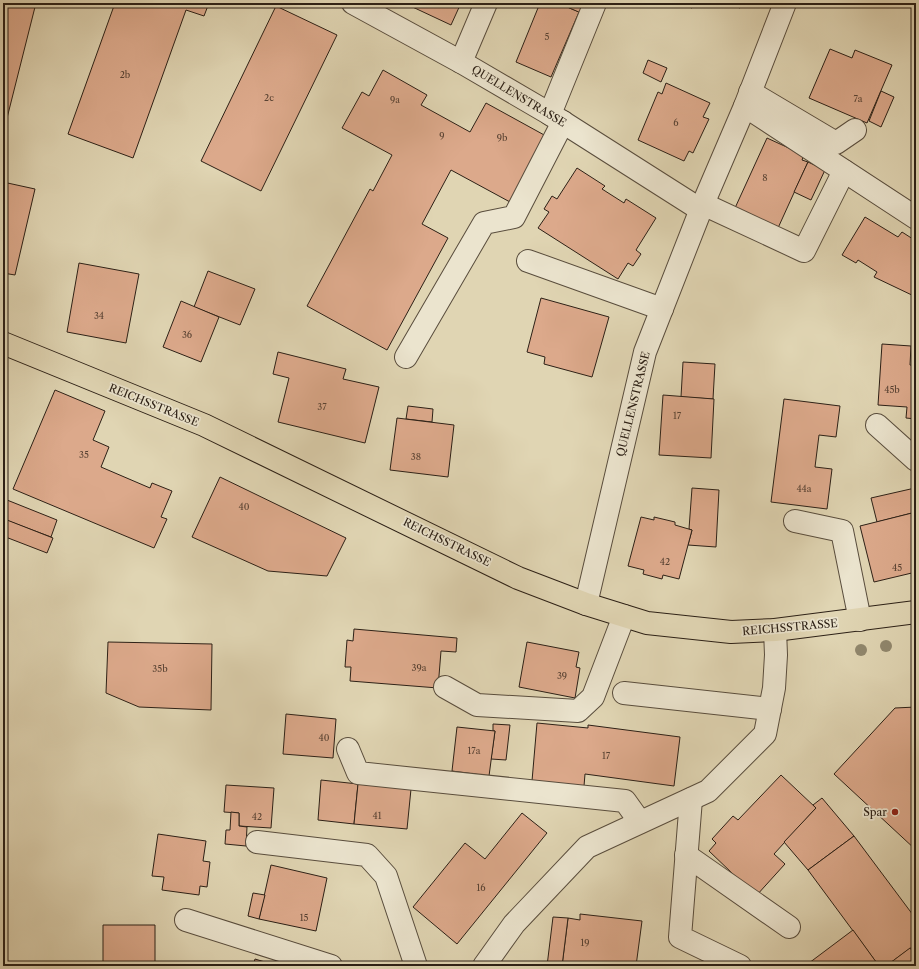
<svg xmlns="http://www.w3.org/2000/svg" width="919" height="969" viewBox="0 0 919 969" font-family="'Libre Caslon Text',serif">
<style>
.building{fill:#dca98b;stroke:#2c2016}
.lines{fill:none;stroke-linecap:round;stroke-linejoin:round}
.minor-casing{stroke:#594d3d;stroke-width:24}
.major-casing{stroke:#2c2016;stroke-width:24}
.minor{stroke:#ebe4ce;stroke-width:22}
.major{stroke:#e0d5b3;stroke-width:22}
.tree{fill:#90876d}
.poi-dot{fill:#8f2418;stroke:#ebe4ce;stroke-width:1.5}
.labels{text-anchor:middle;stroke-width:3.5;stroke-linejoin:round;paint-order:stroke}
.number-label{font-size:9px;fill:#584233}
.street-label{font-size:11px;fill:#2c2016;stroke:#ebe4ce}
.poi-label{font-size:11px;fill:#2c2016;stroke:#ebe4ce;text-anchor:end}
</style>
<rect width="100%" height="100%" fill="#e0d5b3"/>
<filter id="stains"><feTurbulence type="fractalNoise" baseFrequency=".005" numOctaves="4"/><feColorMatrix values="0 0 0 0 .2 0 0 0 0 .09 0 0 0 0 .02 0 0 0 .5 -.17"/></filter>
<radialGradient id="worn" r=".72"><stop offset=".6" stop-color="#630" stop-opacity="0"/><stop offset="1" stop-color="#630" stop-opacity=".3"/></radialGradient>
<!-- building -->
<g class="building">
<path d="M3,3H36L3,134Z"/>
<path d="M115,3H209L204,16L186,10L133,158L68,134Z"/>
<path d="M404,3H461L451,25Z"/>
<path d="M540,3H558L579,12L551,77L516,62Z"/>
<path d="M558,3H585L581,13Z"/>
<path d="M678,3H694L692,8Z"/>
<path d="M728,3H741L740,8Z"/>
<path d="M276,6L337,35L261,191L201,161Z"/>
<path d="M830,49L852,58L855,50L892,65L867,123L809,98Z"/>
<path d="M648,60L667,68L661,82L643,73Z"/>
<path d="M383,70L427,95L421,105L470,132L486,103L546,136L510,202L451,170L422,224L448,238L387,350L307,306L370,189L373,191L392,155L342,128L362,92L369,96Z"/>
<path d="M666,83L710,103L703,117L709,119L693,153L689,151L684,161L638,140L658,92L662,94Z"/>
<path d="M881,91L894,97L881,127L869,121Z"/>
<path d="M767,138L804,155L802,160L808,162L778,228L735,208Z"/>
<path d="M808,162L825,170L811,200L794,192Z"/>
<path d="M577,168L605,186L602,189L624,203L626,199L656,218L636,250L641,254L633,266L628,263L618,279L538,228L549,212L544,209L552,196L557,199Z"/>
<path d="M3,182L35,189L15,275L3,273Z"/>
<path d="M865,217L898,237L902,232L916,241V297L874,277L877,272L858,260L856,263L842,255Z"/>
<path d="M79,263L139,274L126,343L67,332Z"/>
<path d="M208,271L255,289L240,325L194,307Z"/>
<path d="M541,298L609,317L592,377L544,364L545,357L527,352Z"/>
<path d="M181,301L219,317L201,362L163,347Z"/>
<path d="M882,344L911,346L910,365L916,366V419L906,418L907,407L878,405Z"/>
<path d="M278,352L346,369L343,379L379,387L365,443L278,422L289,378L273,374Z"/>
<path d="M683,362L715,364L713,399L681,397Z"/>
<path d="M55,390L105,411L93,440L109,447L101,467L150,488L152,483L172,491L161,517L167,519L154,548L13,489Z"/>
<path d="M663,395L714,399L711,458L659,455Z"/>
<path d="M784,399L840,406L836,437L819,435L815,467L832,469L827,509L771,502Z"/>
<path d="M408,406L433,409L432,422L406,419Z"/>
<path d="M397,418L454,425L448,477L390,470Z"/>
<path d="M220,477L346,538L327,576L268,571L192,537Z"/>
<path d="M692,488L719,490L716,547L688,545L692,530L689,529Z"/>
<path d="M915,488L916,512L877,522L871,498Z"/>
<path d="M7,500L57,520L51,537L3,519V511Z"/>
<path d="M916,512V572L874,582L860,526Z"/>
<path d="M641,517L654,520V517L675,522V525L692,530L679,579L663,575L662,579L643,574L644,570L628,566Z"/>
<path d="M7,520L53,538L47,553L3,536Z"/>
<path d="M354,629L457,638L456,652L441,651L438,688L350,681L351,667H345L347,640L353,641Z"/>
<path d="M108,642L212,644L211,710L139,707L106,693Z"/>
<path d="M527,642L579,652L576,667L580,668L575,698L519,687Z"/>
<path d="M916,707V850L834,774L895,708Z"/>
<path d="M286,714L336,719L333,758L283,754Z"/>
<path d="M537,723L588,728V725L680,737L674,786L585,774L584,786L532,781Z"/>
<path d="M493,724L510,725L506,760L491,759L495,731H493Z"/>
<path d="M457,727L495,731L489,776L452,771Z"/>
<path d="M781,775L816,808L774,854L785,864L756,896L709,851L716,843L712,839L733,816L738,820Z"/>
<path d="M321,780L358,784L354,824L318,820Z"/>
<path d="M358,784L411,789L407,829L354,824Z"/>
<path d="M226,785L274,788L271,828L239,826V813L224,812Z"/>
<path d="M822,798L854,836L808,870L784,842L816,808L813,805Z"/>
<path d="M231,812L239,813V826L247,827L246,846L225,844L226,830H230Z"/>
<path d="M522,813L547,833L457,944L413,907L465,843L485,859Z"/>
<path d="M158,834L206,841L203,861L210,862L207,887L200,886L199,895L162,890L164,877L152,876Z"/>
<path d="M854,836L916,919V944L886,966H879L808,870Z"/>
<path d="M271,865L327,878L316,931L259,919Z"/>
<path d="M253,893L265,895L259,919L248,916Z"/>
<path d="M580,914L642,921L636,966H562L568,918L580,920Z"/>
<path d="M553,917L568,918L562,966H547Z"/>
<path d="M103,925H155V966H134V963H103Z"/>
<path d="M853,930L879,966H805Z"/>
<path d="M910,948L916,956V966H886Z"/>
<path d="M255,959L278,966H253Z"/>
</g>
<g class="lines">
<!-- minor casing -->
<g class="minor-casing">
<g id="minor">
<path d="M353,3L461,62L550,114L701,210"/>
<path d="M461,62L486,3"/>
<path d="M750,92L836,143L855,130"/>
<path d="M745,106L916,218"/>
<path d="M550,114L595,3"/>
<path d="M703,204L804,251L844,171"/>
<path d="M528,261L662,309"/>
<path d="M406,357L484,223L514,217L563,122"/>
<path d="M877,425L916,460"/>
<path d="M795,521L842,531L860,620"/>
<path d="M586,604L645,352L703,204L745,106L785,3"/>
<path d="M445,687L477,705L578,711L593,697L624,616"/>
<path d="M624,693L770,709"/>
<path d="M348,749L358,773L625,801L640,822"/>
<path d="M691,799L680,937L740,966"/>
<path d="M257,842L367,855L386,876L416,966"/>
<path d="M686,855L789,927"/>
<path d="M186,920L331,966"/>
<path d="M484,966L514,924L587,847L708,791L765,734L774,688L776,655L775,630"/>
</g>
</g>
<!-- major casing -->
<g class="major-casing">
<path id="major" d="M3,343L204,425L518,578L586,604L647,623L731,632L775,630L916,612"/>
</g>
<!-- minor -->
<use href="#minor" class="minor"/>
<!-- major -->
<use href="#major" class="major"/>
</g>
<!-- trees -->
<g class="tree">
<circle cx="886" cy="646" r="6"/>
<circle cx="861" cy="650" r="6"/>
</g>
<!-- markers -->
<circle class="poi-dot" cx="895" cy="812" r="4"/>
<g class="labels">
<!-- number labels -->
<g class="number-label">
<text x="547" y="40">5</text>
<text x="125" y="78">2b</text>
<text x="269" y="101">2c</text>
<text x="858" y="102">7a</text>
<text x="395" y="103">9a</text>
<text x="676" y="126">6</text>
<text x="442" y="139">9</text>
<text x="502" y="141">9b</text>
<text x="765" y="181">8</text>
<text x="99" y="319">34</text>
<text x="187" y="338">36</text>
<text x="892" y="393">45b</text>
<text x="322" y="410">37</text>
<text x="677" y="419">17</text>
<text x="84" y="458">35</text>
<text x="416" y="460">38</text>
<text x="804" y="492">44a</text>
<text x="244" y="510">40</text>
<text x="665" y="565">42</text>
<text x="897" y="571">45</text>
<text x="419" y="671">39a</text>
<text x="160" y="672">35b</text>
<text x="562" y="679">39</text>
<text x="324" y="741">40</text>
<text x="474" y="754">17a</text>
<text x="606" y="759">17</text>
<text x="377" y="819">41</text>
<text x="257" y="820">42</text>
<text x="481" y="891">16</text>
<text x="304" y="921">15</text>
<text x="585" y="946">19</text>
</g>
<!-- street labels -->
<g class="street-label">
<text transform="translate(519 96) rotate(31)" y="4">QUELLENSTRASSE</text>
<text transform="translate(633 404) rotate(-76)" y="4">QUELLENSTRASSE</text>
<text transform="translate(154 405) rotate(22)" y="4">REICHSSTRASSE</text>
<text transform="translate(447 542) rotate(26)" y="4">REICHSSTRASSE</text>
<text transform="translate(790 627) rotate(-5)" y="4">REICHSSTRASSE</text>
</g>
<!-- poi labels -->
<g class="poi-label">
<text x="887" y="816">Spar</text>
</g>
</g>
<!-- margin -->
<rect width="919" height="969" fill="none" stroke="#e0d5b3" stroke-width="16"/>
<rect x="4" y="4" width="911" height="961" fill="none" stroke="#2c2016" stroke-width="2"/>
<rect x="8" y="8" width="903" height="953" fill="none" stroke="#2c2016"/>
<rect width="100%" height="100%" filter="url(#stains)"/>
<rect width="100%" height="100%" fill="url(#worn)"/>
</svg>
